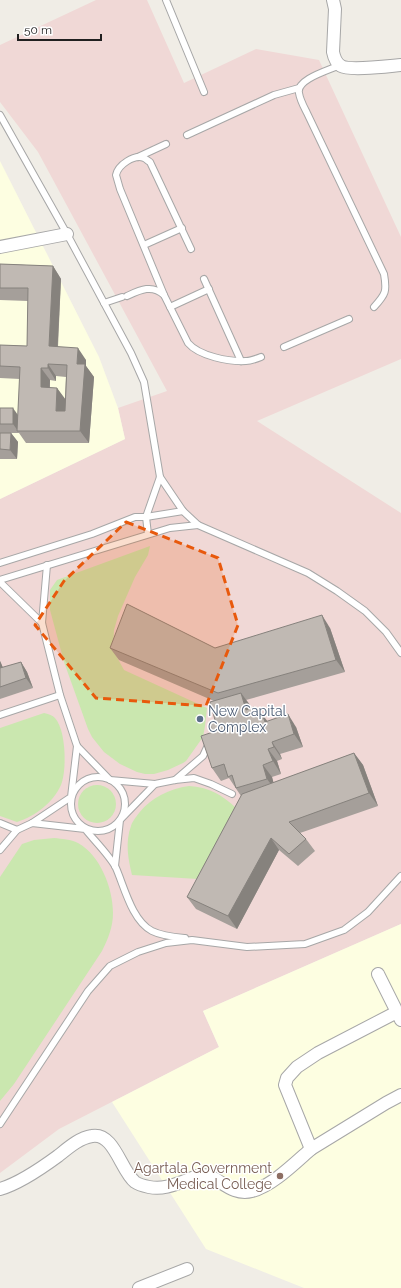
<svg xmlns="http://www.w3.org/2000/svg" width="401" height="1288" viewBox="0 0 401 1288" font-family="Raleway,sans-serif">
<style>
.commercial{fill:#f0d8d6}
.education{fill:#fdfee1}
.grass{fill:#cae7af}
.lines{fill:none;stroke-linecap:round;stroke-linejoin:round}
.lane-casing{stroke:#a7a7a7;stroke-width:8}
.street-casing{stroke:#a7a7a7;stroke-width:14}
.lane{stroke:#fff;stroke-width:6}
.street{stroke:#fff;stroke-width:12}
.wall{fill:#a59f9a;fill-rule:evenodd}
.shaded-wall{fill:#86827d}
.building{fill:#c0b9b3;stroke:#86827d;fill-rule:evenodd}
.marked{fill:#e8590c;fill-opacity:0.2;stroke:#e8590c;stroke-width:3;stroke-dasharray:8 5;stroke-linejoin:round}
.service-dot{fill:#5c6f8a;stroke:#fff;stroke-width:1.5}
.education-dot{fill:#8d6e63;stroke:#fff;stroke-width:1.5}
.labels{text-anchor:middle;stroke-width:3;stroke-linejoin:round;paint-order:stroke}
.service-label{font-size:14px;fill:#4e5e75;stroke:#fff;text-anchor:start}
.education-label{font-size:14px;fill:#785e54;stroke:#fff;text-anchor:end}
</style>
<rect width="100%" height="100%" fill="#f0ede6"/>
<!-- commercial -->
<path class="commercial" d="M96,0H147L184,83L256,49L319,60L401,237V359L257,421L401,513V924L203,1011L219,1047L59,1129L0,1173V499L125,439L118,408L167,391L38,152L0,102V45Z"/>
<!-- education -->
<g class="education">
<path d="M0,161L99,357L118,408L125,439L0,499Z"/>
<path d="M401,924V1288H304L206,1249L112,1102L219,1047L203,1011Z"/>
</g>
<!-- grass -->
<g class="grass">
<path d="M150,546L148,555L135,577L118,616L114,630L113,650L124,670L207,708L205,726L203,737L186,761L183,763L168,770L154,774H145L137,772L120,764L104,752L92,737L88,729L64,662L50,610V590L57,580Z"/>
<path d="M44,713C48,714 52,715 55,718C66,730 67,770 61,785C53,803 35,816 17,822L0,816V728Z"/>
<circle cx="97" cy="804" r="19"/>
<path d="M189,786C209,787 222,795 236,808L198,879L132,875C128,859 125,842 131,826C132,822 136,817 139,813C152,797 169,789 189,786Z"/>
<path d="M54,838C62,839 71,839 78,843C100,855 113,888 113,913C113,927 108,939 102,951L14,1084L0,1101V877L22,844L34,840Z"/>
</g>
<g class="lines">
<!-- lane casing -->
<g class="lane-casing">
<g id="lane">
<path d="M166,0L204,92"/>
<path d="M340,65C330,70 296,79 299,93C300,100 304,107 307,113L384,274C387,291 386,294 374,307"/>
<path d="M0,115L67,234L131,353L144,382L160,477L146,517L148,534"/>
<path d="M187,135L274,95L299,88"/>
<path d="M138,157L166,144"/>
<path d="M144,245L182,228"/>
<path d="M204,279L241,361"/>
<path d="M164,295L120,189L116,175C118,165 134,154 144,158C146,159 148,161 150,162L191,249"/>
<path d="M127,296C140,290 152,284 164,295L188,343C199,356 229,362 246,361C251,361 256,359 261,357"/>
<path d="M104,303L122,297"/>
<path d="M170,307L209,289"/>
<path d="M284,347L349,319"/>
<path d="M160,477L183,511L198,525L308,573L337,591L365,611L386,632L401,653"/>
<path d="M0,563L92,534L135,517H146L183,511"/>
<path d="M47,565L42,623L60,695L77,746L110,780L155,784"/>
<path d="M0,580L170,528L198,525"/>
<path d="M0,582L42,623"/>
<path d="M0,715L60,695"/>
<circle cx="98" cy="804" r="27"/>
<path d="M175,780L203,756L209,743"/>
<path d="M0,823L17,830L32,823L85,829C93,839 111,857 116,868C124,886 132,921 152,931C162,936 174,937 185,938"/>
<path d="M32,823L71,797L77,746"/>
<path d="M0,850L17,830"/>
<path d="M115,866L120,820L155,784L175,780L194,778L211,784L232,794"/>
<path d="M0,1124L88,991L110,966L138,952L166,943L192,940L247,947L305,944L344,930L368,912L401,876"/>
</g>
</g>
<!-- street casing -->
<g class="street-casing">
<g id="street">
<path d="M333,0L335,9L333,52C334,57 336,63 341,66C350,71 389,66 401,65"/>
<path d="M0,247L67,234"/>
<path d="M378,974L401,1020"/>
<path d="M397,1012L318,1053L297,1067L287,1078L285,1085L311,1149L386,1103L401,1095"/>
<path d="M0,1189C18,1184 43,1167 58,1156C68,1148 79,1138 92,1136C114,1132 121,1171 135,1182C139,1185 144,1186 149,1187C164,1190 176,1184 190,1179C193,1178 198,1175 201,1175C217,1173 229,1197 252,1191C272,1186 295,1163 311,1149"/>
<path d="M139,1288L187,1269"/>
</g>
</g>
<!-- lane -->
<use href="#lane" class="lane"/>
<!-- street -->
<use href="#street" class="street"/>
</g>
<!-- wall -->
<g class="wall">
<path d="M0,264L53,266L61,279L58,347L86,360V366L94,377L89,443H26L19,433H11L18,442L17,459H0V408L18,415L20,379L0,378V345L27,346L28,301L0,300ZM56,376L66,377L65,400L57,388H50V380L56,381Z"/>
<path d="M330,628L345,672L246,700L250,705V708L267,721L296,727L303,747L280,754L282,759L277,761L281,774L272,777L273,783L354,753L363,765L378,806L300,833L306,839L315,851L298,866L279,850L237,929L196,909L187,897L241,796L229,778L221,781L212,768L213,732L215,720L214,701L119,660L110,648H215Z"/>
<path d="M0,661L3,668L21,662L27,672L33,688L0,699Z"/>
</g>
<!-- shaded-wall -->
<g class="shaded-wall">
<path d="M53,266L61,279L57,358L49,346Z"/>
<path d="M78,348L86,360V366L94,377L89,443L80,431L77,364Z"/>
<path d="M48,364L56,376V381L48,368Z"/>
<path d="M41,368L50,380L49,400L41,387Z"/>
<path d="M57,388L66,400L65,423L56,411Z"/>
<path d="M13,408L20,418L18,431L13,424Z"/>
<path d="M11,433L18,442L17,459L10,450Z"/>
<path d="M322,615L330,628L345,672L336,660Z"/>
<path d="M0,661L1,663L7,678L0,669Z"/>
<path d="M21,662L27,672L33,688L26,678Z"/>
<path d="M241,693L250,705L255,722L246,710Z"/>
<path d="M254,707L262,719L257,716Z"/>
<path d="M262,714L271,726L265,722Z"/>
<path d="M288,714L296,727L303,747L294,734Z"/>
<path d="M272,742L280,754L282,759L274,747Z"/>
<path d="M268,749L277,761L281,774L273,761Z"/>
<path d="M354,753L363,765L378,806L369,793Z"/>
<path d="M263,765L272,777L276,791L267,779Z"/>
<path d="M271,838L279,850L237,929L228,916Z"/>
</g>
<!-- building -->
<g class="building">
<path d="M0,264L53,266L49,346L78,348L77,364H85L80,431H17L20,367L0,366V345L27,346L28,288H0ZM48,364L67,365L65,411H56L57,388L41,387V368H48Z"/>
<rect x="0" y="408" width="13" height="16"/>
<path d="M0,433H11L10,450L0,449Z"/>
<path d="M127,604L215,648L322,615L336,660L218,693L110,648Z"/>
<path d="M21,662L26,678L0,687V668Z"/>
<path d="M241,693L246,710L254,707L257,716L262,714L265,722L288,714L294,734L272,742L274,747L268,749L273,761L263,765L267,779L236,788L232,775L228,777L224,764L212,768L201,736L213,732L209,722L215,720L210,702Z"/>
<path d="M354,753L369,793L289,822L306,839L289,854L271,838L228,916L187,897L242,794Z"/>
</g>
<!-- marked area -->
<path class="marked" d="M126,522L218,558L238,625L206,706L96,698L35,625L64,581Z"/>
<!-- markers -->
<circle class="service-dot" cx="200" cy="719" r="4"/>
<circle class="education-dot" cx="280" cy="1176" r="4"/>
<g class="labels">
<!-- service labels -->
<g class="service-label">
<text x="208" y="716">New Capital<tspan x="208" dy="16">Complex</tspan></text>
</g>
<!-- education labels -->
<g class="education-label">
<text x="272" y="1173">Agartala Government<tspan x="272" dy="16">Medical College</tspan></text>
</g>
</g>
<!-- scale -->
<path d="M18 34v6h83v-6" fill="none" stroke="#202020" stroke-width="2"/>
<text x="24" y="34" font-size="12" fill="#202020" stroke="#ffffff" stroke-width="3" paint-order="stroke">50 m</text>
</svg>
